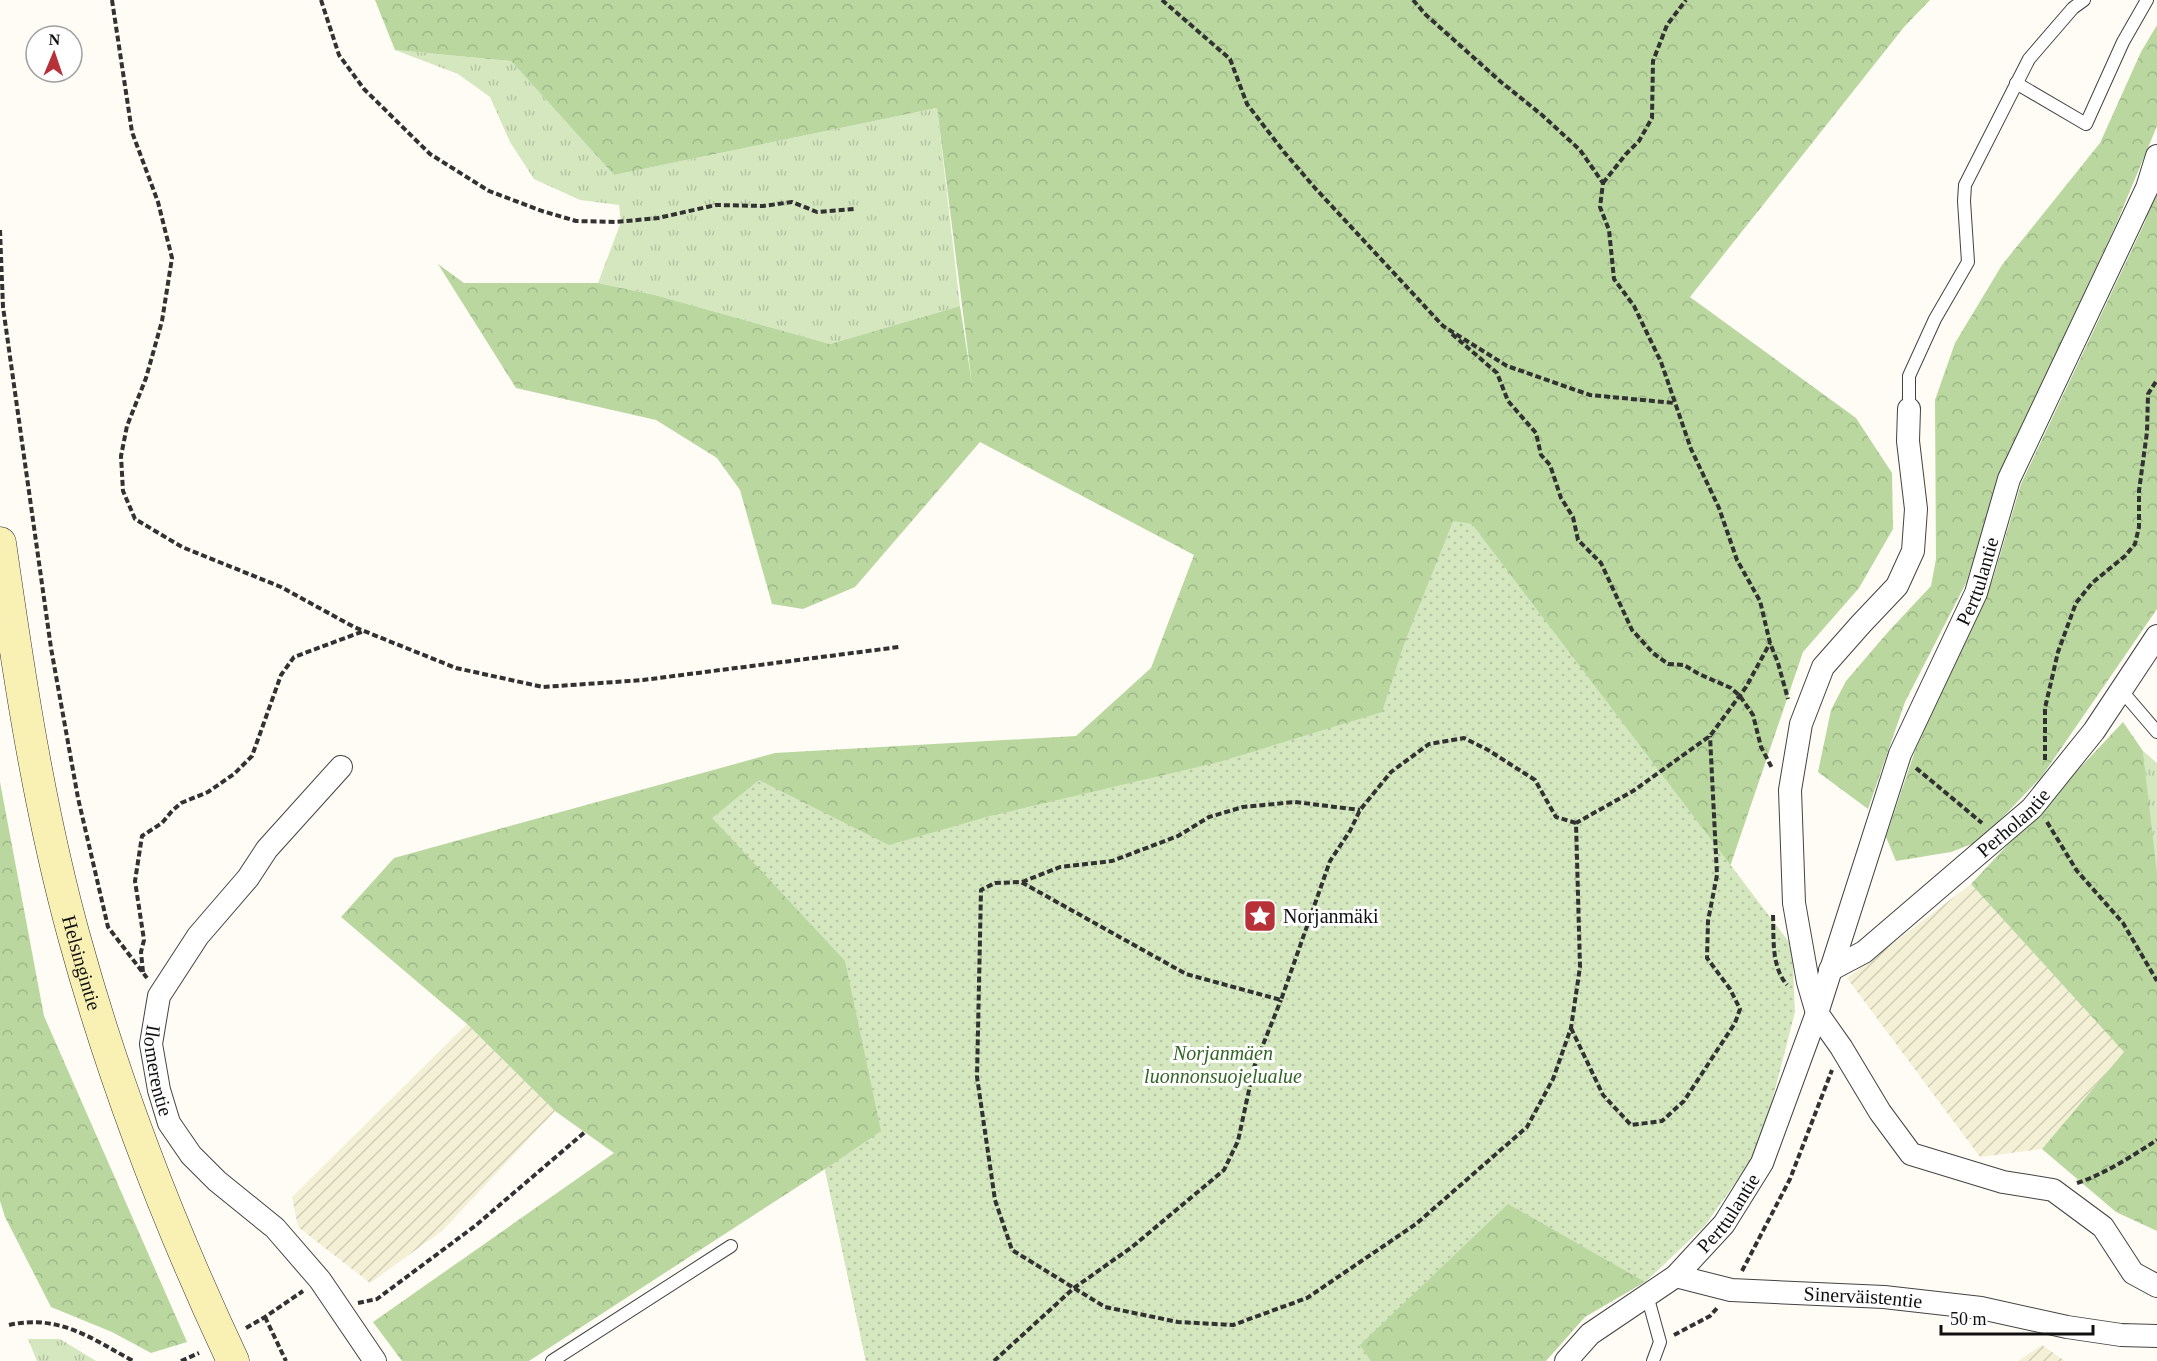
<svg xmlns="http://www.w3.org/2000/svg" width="2157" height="1361" viewBox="0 0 2157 1361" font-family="Georgia,serif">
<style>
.farmland{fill:url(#farmland-furrows)}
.grass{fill:url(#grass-tufts)}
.forest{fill:url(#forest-crowns)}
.park{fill:url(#park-dots)}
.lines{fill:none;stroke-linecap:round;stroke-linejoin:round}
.lane-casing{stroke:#434343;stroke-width:14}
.street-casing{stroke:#434343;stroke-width:24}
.secondary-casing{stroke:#323232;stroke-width:33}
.path{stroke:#323232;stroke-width:4;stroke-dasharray:6 3;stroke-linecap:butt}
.lane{stroke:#fff;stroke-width:12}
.street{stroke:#fff;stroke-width:22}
.secondary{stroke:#f9f0b4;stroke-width:32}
.labels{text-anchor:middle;stroke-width:6;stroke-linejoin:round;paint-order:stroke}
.street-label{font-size:20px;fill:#101010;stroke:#fff}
.poi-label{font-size:20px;fill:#101010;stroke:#fff;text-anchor:start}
.park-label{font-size:20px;font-style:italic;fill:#326424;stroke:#fff}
</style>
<defs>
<pattern id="farmland-furrows" width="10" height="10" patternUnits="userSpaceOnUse" patternTransform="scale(1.5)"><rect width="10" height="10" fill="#f3f0d5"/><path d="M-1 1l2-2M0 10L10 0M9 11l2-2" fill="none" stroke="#cfcdb6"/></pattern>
<pattern id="grass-tufts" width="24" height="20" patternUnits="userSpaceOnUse" patternTransform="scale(1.5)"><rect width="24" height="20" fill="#d4e7bf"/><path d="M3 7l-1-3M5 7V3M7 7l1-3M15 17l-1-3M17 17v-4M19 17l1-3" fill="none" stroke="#b5c5a3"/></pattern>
<pattern id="forest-crowns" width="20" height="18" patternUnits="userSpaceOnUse" patternTransform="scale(1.5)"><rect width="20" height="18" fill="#b9d79f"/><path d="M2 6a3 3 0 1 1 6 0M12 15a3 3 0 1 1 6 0" fill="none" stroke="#9eb888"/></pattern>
<pattern id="park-dots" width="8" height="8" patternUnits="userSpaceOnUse" patternTransform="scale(1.5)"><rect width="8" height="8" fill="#d4e7bf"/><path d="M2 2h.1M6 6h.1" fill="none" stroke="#b5c5a3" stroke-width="1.8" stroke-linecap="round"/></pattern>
</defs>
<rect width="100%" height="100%" fill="#fefcf4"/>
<!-- farmland -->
<g class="farmland">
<path d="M1971,884L2125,1052L2042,1149L1980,1157L1847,978Z"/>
<path d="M467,1024L555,1111L442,1231L370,1283L298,1227L292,1197Z"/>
<path d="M2042,1345L2065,1361H2018Z"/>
</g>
<!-- grass -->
<g class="grass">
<path d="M395,50L511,61L614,175L937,108L960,306L830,344L655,295L598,283L621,222L619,205L580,200L534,179L510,142L490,97L458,74Z"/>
<path d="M2143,751L2157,763V874L2156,872Z"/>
<path d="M28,1339H60L96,1361H37Z"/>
</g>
<!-- forest -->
<g class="forest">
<path d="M375,0H1930L1904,27L1690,297L1856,418L1892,473L1893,529L1859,588L1803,652L1720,896L1706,1224L1645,1282L1585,1317L1546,1361H866L825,1169L529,1361H402L373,1322L614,1153L555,1111L467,1024L341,917L394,858L775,753L1076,736L1151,668L1194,555L980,442L855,587L803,609L772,604L740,490L717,458L656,420L516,388L438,264L464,283H598L655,295L830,344L960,306L972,384L937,108L614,175L511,61L395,50Z"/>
<path d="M2157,25V126L2117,222L2002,473L1966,583L1905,702L1868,809L1818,772L1831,710L1846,681L1888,632L1931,586L1936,559L1935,400L1955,343L2002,265L2100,143L2141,52Z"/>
<path d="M2157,183V609L2042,776L1980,841L1951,852L1896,861L1886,837L1916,748L1993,579L2021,484L2145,222Z"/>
<path d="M2123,722L2143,751L2157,874V1231L2116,1212L2042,1149L2124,1052L1971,884Z"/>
<path d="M0,782L44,1016L187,1342L151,1353L112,1332L51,1307L5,1217L0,1201Z"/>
</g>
<!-- park -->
<path class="park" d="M1453,521L1472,524L1792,946L1795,1012L1760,1148L1706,1224L1645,1282L1508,1204L1360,1345L1371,1361H866L825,1169L881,1131L845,961L712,818L759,780L889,845L990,816L1219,762L1382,712L1404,644Z"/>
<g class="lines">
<!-- lane casing -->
<g class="lane-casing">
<g id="lane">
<path d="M2016,83L2086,124L2123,42L2147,0"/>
<path d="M1909,409V376L1935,319L1968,262L1964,201L1965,185L2029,59L2073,8L2084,0"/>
<path d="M2121,690L2157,732"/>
<path d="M1647,1295L1660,1342L1653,1361"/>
<path d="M552,1361L731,1246"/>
</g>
</g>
<!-- street casing -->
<g class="street-casing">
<g id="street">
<path d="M1909,409L1908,441L1916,509L1913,551L1897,586L1861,624L1823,667L1801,724L1790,790L1794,903L1808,982L1817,1013L1841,1047L1880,1112L1911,1154L2003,1182L2053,1190L2103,1227L2133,1273L2157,1286"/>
<path id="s1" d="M341,767L267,849L248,878L198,936L159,996L151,1044L159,1090L169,1123L191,1155L217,1181L275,1228L320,1280L375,1361"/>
<path id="s2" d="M1830,970L1864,952L2032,808L2094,731L2157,636"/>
<path id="s3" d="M1676,1276L1731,1290L1884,1297L1981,1308L2067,1327L2121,1335L2157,1336"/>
<path id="s4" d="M1566,1361L1590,1334L1676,1276L1724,1224L1762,1163L1817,1013L1900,754L1976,593L2009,479L2147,188L2157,156"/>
</g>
</g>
<!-- secondary casing -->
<g class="secondary-casing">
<g id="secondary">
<path id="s5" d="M0,543C19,676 39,810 75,940C115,1085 169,1225 233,1361"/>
</g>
</g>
<!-- path -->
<g class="path">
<path d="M112,0L132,132L158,202L172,258L162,321L146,378L127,426L121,456L123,491L135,519L182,547L281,587L354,627L456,668L543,687L643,680L899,647"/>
<path d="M321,0L339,55L364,89L430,154L489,191L542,211L576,221L616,222L658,218L716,205L763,206L792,202L817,212L855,209"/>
<path d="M1162,0L1230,59L1247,104L1284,152L1315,188L1443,326L1507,366L1590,395L1674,403"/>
<path d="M1413,0L1426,15L1501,82L1542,115L1580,150L1603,183L1600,207L1609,230L1614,279L1634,306L1661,362L1691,449L1719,508L1737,560L1760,601L1770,643L1778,663L1788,699"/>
<path d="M1603,183L1626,154L1639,141L1652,118L1653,61L1667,25L1686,0"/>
<path d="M0,230L3,307L51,648L78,798L108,927L147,978"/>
<path d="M1452,334L1497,373L1508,401L1536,433L1541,455L1550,465L1561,498L1573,517L1578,540L1601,563L1632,630L1653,653L1668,664L1684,665L1699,674L1731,688L1740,696L1753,715L1761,747L1772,768"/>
<path d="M2045,760V708L2058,652L2076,603L2092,583L2125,556L2135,544L2139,527V491L2147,432L2148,394L2157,380"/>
<path d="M1916,768L1982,823"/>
<path d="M2047,822L2077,871L2123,923L2157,981"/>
<path d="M1576,823L1556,817L1535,780L1488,750L1464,738L1429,744L1391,772L1360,810L1350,831L1330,861L1281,1000L1186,974L1021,882L995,883L981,890L977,1077L995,1200L1012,1250L1105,1307L1178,1322L1233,1325L1307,1298L1416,1224L1527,1127L1553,1079L1571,1028L1580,967L1576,823L1633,791L1710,736L1746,687L1770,643"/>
<path d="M1022,882L1060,867L1112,861L1178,836L1209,817L1243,807L1295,802L1360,810"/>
<path d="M1773,915C1774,939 1771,966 1787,985"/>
<path d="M143,972L141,952L144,940L135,881L142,836L162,823L172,811L181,803L208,792L234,774L252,756L281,675L294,657L364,631"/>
<path d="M1571,1028L1603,1095L1631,1125L1662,1121L1684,1101L1735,1023L1740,1009L1730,989L1707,958L1708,921L1717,875L1710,736"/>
<path d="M2077,1183C2105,1174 2132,1156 2157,1140"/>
<path d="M1742,1271L1790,1179L1832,1070"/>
<path d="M358,1303L377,1299L475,1226L585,1132"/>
<path d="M265,1317L286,1361"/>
<path d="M9,1325C59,1314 91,1338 133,1361"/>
<path d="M246,1328L265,1317L303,1291"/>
<path d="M1674,1335L1710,1316L1718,1307"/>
<path d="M181,1361L199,1353"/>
<path d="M994,1361L1074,1288L1132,1247L1224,1170L1238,1141L1254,1067L1281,1000"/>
</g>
<!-- lane -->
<use href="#lane" class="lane"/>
<!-- street -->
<use href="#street" class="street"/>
<!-- secondary -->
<use href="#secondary" class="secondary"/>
</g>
<!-- icons -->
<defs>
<g id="sight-square" transform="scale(1.725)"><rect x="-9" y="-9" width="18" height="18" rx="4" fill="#b73139" stroke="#fff"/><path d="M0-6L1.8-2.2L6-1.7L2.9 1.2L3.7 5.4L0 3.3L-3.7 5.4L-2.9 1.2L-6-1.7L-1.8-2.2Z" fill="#fff"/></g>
</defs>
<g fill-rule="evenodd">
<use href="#sight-square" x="1260" y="916"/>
</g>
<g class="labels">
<!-- street labels -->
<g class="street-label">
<text dy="7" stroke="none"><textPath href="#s4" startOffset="904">Perttulantie</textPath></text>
<text dy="7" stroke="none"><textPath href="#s2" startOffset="236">Perholantie</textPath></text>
<text dy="7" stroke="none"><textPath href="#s5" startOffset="428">Helsingintie</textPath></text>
<text dy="7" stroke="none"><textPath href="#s1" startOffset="369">Ilomerentie</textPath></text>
<text dy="7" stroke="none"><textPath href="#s4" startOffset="222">Perttulantie</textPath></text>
<text dy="7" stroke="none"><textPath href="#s3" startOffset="189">Sinerväistentie</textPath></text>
</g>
<!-- poi labels -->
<g class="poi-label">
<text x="1283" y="923">Norjanmäki</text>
</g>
<!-- park labels -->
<g class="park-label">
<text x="1223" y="1060">Norjanmäen<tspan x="1223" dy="23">luonnonsuojelualue</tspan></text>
</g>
</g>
<!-- north arrow -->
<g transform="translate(54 54) rotate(2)"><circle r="28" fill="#ffffff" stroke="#9f9f9f" stroke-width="1.5"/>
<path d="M0-4.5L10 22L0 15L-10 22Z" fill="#b73139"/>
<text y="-9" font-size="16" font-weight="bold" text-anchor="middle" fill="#101010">N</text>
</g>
<!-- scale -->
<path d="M1941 1325v9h152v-9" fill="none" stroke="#101010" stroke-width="3"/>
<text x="1950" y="1325" font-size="18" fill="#101010" stroke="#ffffff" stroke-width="4.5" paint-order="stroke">50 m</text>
</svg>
